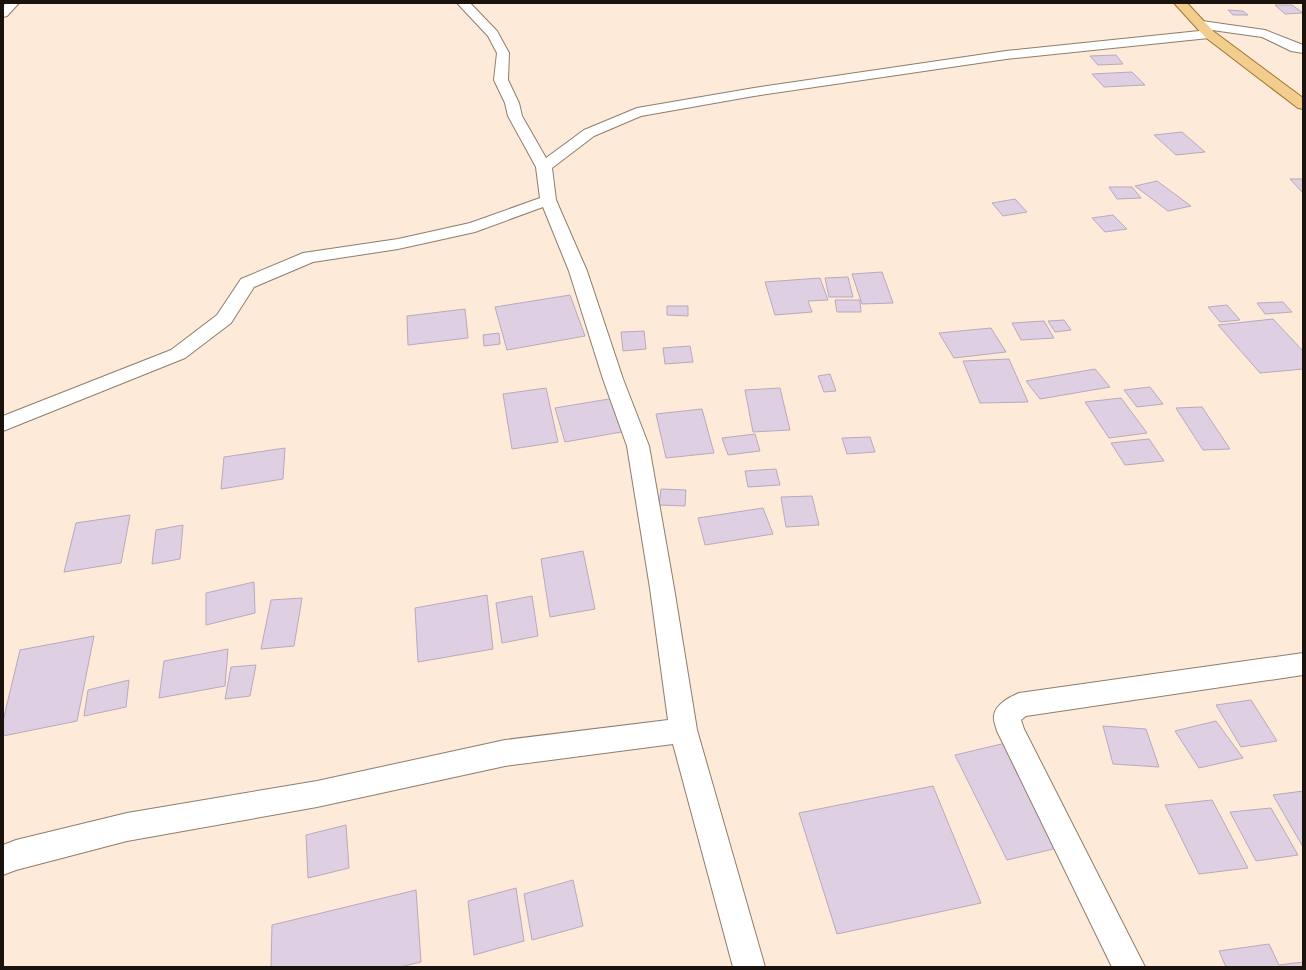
<svg xmlns="http://www.w3.org/2000/svg" width="1306" height="970" viewBox="0 0 1306 970" font-family="'Zilla Slab',serif">
<style>
.building{fill:#dfcfe2;stroke:#b9a9bc}
.lines{fill:none;stroke-linecap:round;stroke-linejoin:round}
.minor-casing{stroke:#8f7d6d;stroke-width:2}
.major-casing{stroke:#a17630;stroke-width:2}
.minor{fill:#fff;fill-rule:evenodd}
.major{fill:#f2cd8e;fill-rule:evenodd}
</style>
<rect width="100%" height="100%" fill="#fdead8"/>
<!-- building -->
<g class="building">
<path d="M1275,5H1292L1303,13L1285,14Z"/>
<path d="M1228,10L1243,11L1248,15H1233Z"/>
<path d="M1116,55L1123,64L1098,65L1090,56Z"/>
<path d="M1132,72L1145,85L1104,87L1092,74Z"/>
<path d="M1182,132L1205,152L1176,155L1154,135Z"/>
<path d="M1290,179H1303V193Z"/>
<path d="M1157,181L1191,206L1168,211L1135,186Z"/>
<path d="M1109,187H1132L1141,198L1117,199Z"/>
<path d="M1015,199L1027,212L1003,216L992,203Z"/>
<path d="M1113,215L1127,229L1105,232L1092,218Z"/>
<path d="M882,272L893,303L862,304L852,274Z"/>
<path d="M848,277L853,297H829L825,278Z"/>
<path d="M820,278L828,300L808,301L812,312L775,315L765,282Z"/>
<path d="M570,295L585,336L507,350L495,307Z"/>
<path d="M835,300H860L861,312H837Z"/>
<path d="M1283,302L1292,312L1265,314L1257,303Z"/>
<path d="M1227,305L1240,320L1220,322L1208,307Z"/>
<path d="M667,306H688V316L667,315Z"/>
<path d="M465,309L468,338L408,345L407,316Z"/>
<path d="M1273,319L1303,351V369L1260,373L1218,325Z"/>
<path d="M1064,320L1071,330L1055,332L1048,321Z"/>
<path d="M1044,321L1054,338L1021,340L1012,323Z"/>
<path d="M991,328L1006,352L954,358L939,333Z"/>
<path d="M644,331L646,349L623,351L621,332Z"/>
<path d="M499,333L500,344L484,346L483,335Z"/>
<path d="M690,346L693,362L665,364L663,348Z"/>
<path d="M1009,359L1028,402L980,403L963,361Z"/>
<path d="M1095,369L1110,387L1040,399L1026,381Z"/>
<path d="M830,374L836,391L824,392L818,376Z"/>
<path d="M1150,387L1163,404L1137,407L1124,390Z"/>
<path d="M546,388L558,442L512,449L503,394Z"/>
<path d="M780,388L790,430L753,432L745,390Z"/>
<path d="M615,398L627,431L565,442L555,408Z"/>
<path d="M1121,398L1147,433L1109,438L1085,402Z"/>
<path d="M1202,407L1230,449L1203,450L1176,408Z"/>
<path d="M702,409L714,453L666,458L656,414Z"/>
<path d="M755,434L760,451L728,455L722,438Z"/>
<path d="M870,437L875,452L847,454L842,438Z"/>
<path d="M1149,439L1164,461L1125,465L1111,443Z"/>
<path d="M285,448L283,479L221,489L224,457Z"/>
<path d="M776,469L780,485L748,487L745,471Z"/>
<path d="M661,489L686,490L685,506L659,505Z"/>
<path d="M812,496L819,525L786,527L781,497Z"/>
<path d="M763,508L773,534L705,545L698,518Z"/>
<path d="M130,515L121,563L64,572L76,523Z"/>
<path d="M183,525L180,559L152,564L156,530Z"/>
<path d="M583,551L595,609L550,617L541,559Z"/>
<path d="M254,582L255,613L206,625V593Z"/>
<path d="M487,595L493,649L418,662L415,608Z"/>
<path d="M532,596L538,636L502,643L496,603Z"/>
<path d="M302,598L294,646L261,649L271,600Z"/>
<path d="M94,636L77,721L3,736V721L20,650Z"/>
<path d="M228,649L225,686L159,698L164,661Z"/>
<path d="M256,665L250,696L225,699L231,667Z"/>
<path d="M129,680L126,707L84,716L88,690Z"/>
<path d="M1251,700L1277,741L1241,747L1216,705Z"/>
<path d="M1216,721L1243,758L1199,768L1175,731Z"/>
<path d="M1103,726L1146,729L1159,767L1113,764Z"/>
<path d="M1010,742L1066,846L1007,860L955,755Z"/>
<path d="M933,786L981,903L837,934L799,813Z"/>
<path d="M1303,791V847L1273,795Z"/>
<path d="M1212,800L1248,868L1199,874L1165,805Z"/>
<path d="M1271,808L1298,855L1256,861L1230,812Z"/>
<path d="M346,825L349,868L308,878L306,835Z"/>
<path d="M573,880L583,926L532,940L524,894Z"/>
<path d="M516,888L524,941L474,955L468,901Z"/>
<path d="M416,890L421,962L400,967H271L272,925Z"/>
<path d="M1269,944L1279,965L1303,962V967H1226L1219,951Z"/>
</g>
<g class="lines">
<!-- minor casing -->
<g class="minor-casing">
<g id="minor">
<path d="M6,3H19L7,16L3,17V6Z"/>
<path d="M457,3H470L497,31L509,53L508,80L519,103L522,116L546,158L584,130L637,108L754,88L1006,51L1209,30L1215,34L1209,38L1006,59L754,96L641,116L594,136L552,168L556,200L587,271L623,379L649,446L674,588L697,730L765,967H733L673,744L505,766L317,807L127,841L16,870L3,875V845L16,840L127,813L317,781L505,740L668,720L650,588L627,446L603,379L569,271L543,207L475,232L398,249L313,262L254,287L231,323L185,358L3,431V416L171,350L217,315L241,279L303,253L398,239L470,223L540,198L536,167L508,116L505,103L494,80L497,53L488,36Z"/>
<path d="M1202,21L1265,30L1303,45V53L1291,51L1262,37L1198,28L1196,25Z"/>
<path d="M1303,653V675L1026,716L1021,720L1024,729L1145,967H1112L997,731C996,727 993,720 994,716C995,704 1010,697 1019,693Z"/>
</g>
</g>
<!-- major casing -->
<g class="major-casing">
<path id="major" d="M1174,3H1187L1213,31L1303,98V109L1298,108L1205,37Z"/>
</g>
<!-- minor -->
<use href="#minor" class="minor"/>
<!-- major -->
<use href="#major" class="major"/>
</g>
<!-- border -->
<rect width="1306" height="970" fill="none" stroke="#1a130d" stroke-width="8"/>
</svg>
